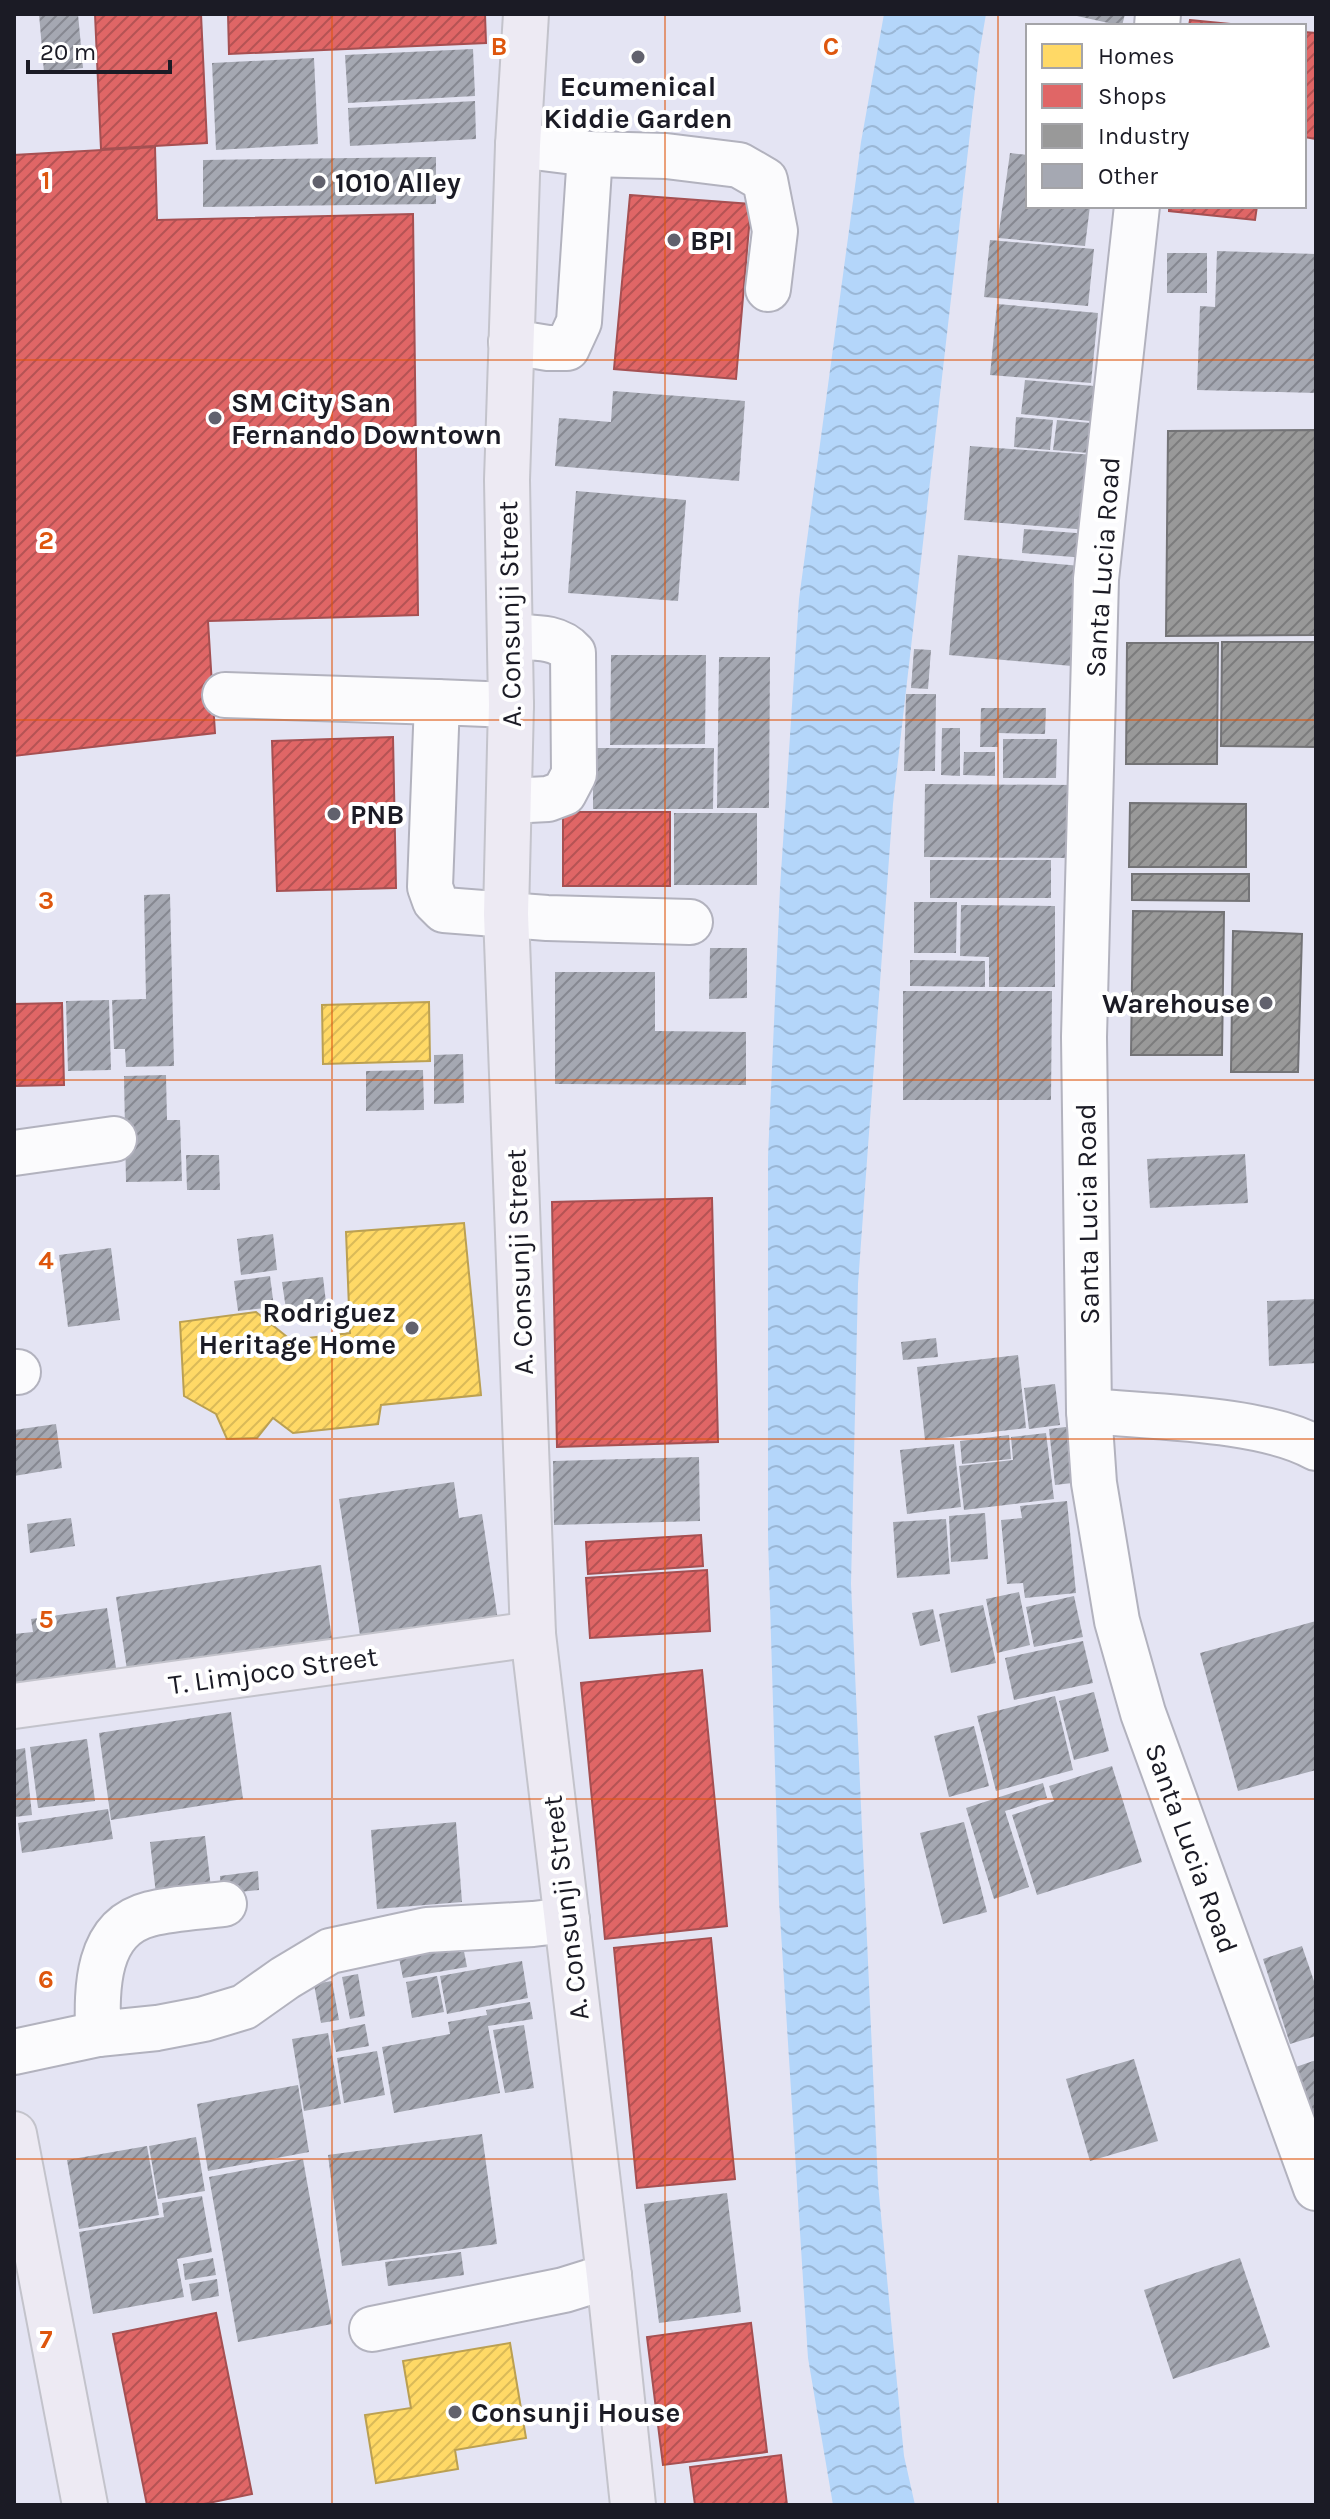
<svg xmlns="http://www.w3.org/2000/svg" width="1330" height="2519" viewBox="0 0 1330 2519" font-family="Karla,sans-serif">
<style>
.water{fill:url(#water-waves)}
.homes{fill:url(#homes-hatch);stroke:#bba052;stroke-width:2}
.shops{fill:url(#shops-hatch);stroke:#a55052;stroke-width:2}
.industry{fill:url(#industry-hatch);stroke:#737376;stroke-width:2}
.building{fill:url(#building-hatch)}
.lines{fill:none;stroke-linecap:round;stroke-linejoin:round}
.minor-casing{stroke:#b2b2be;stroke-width:48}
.major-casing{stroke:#c3c3cb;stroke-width:48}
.minor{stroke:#fbfbfd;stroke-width:44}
.major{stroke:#edeaf3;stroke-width:44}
.grid{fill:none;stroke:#de560d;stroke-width:2;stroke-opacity:0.55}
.poi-dot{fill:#61616d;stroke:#fff;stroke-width:3}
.labels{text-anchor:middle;stroke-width:8;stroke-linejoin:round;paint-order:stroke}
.poi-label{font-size:28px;font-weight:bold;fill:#1b1b25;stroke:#fff;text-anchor:start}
.street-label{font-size:28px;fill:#1b1b25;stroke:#fff}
.grid-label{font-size:26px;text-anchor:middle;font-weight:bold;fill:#de560d;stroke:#fff;stroke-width:8;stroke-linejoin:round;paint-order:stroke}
</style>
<defs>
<pattern id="water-waves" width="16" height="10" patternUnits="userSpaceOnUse" patternTransform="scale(2)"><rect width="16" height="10" fill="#b4d6fa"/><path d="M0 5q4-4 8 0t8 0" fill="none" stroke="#9ab7d6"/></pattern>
<pattern id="homes-hatch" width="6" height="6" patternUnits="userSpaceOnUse" patternTransform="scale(2)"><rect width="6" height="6" fill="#ffd966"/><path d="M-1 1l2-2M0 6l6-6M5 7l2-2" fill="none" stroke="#daba58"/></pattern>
<pattern id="shops-hatch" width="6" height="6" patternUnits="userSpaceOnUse" patternTransform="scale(2)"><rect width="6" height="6" fill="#e06666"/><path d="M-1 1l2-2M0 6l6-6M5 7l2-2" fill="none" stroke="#b55354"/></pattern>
<pattern id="industry-hatch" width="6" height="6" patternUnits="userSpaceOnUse" patternTransform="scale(2)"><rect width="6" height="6" fill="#999"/><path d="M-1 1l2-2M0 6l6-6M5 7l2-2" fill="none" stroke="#7c7c7d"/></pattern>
<pattern id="building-hatch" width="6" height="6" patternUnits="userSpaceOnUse" patternTransform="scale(2)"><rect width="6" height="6" fill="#a5a8b2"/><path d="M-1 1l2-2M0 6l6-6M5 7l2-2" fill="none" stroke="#868891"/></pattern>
</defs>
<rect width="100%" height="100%" fill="#e4e4f3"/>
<!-- water -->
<path class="water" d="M884,14H986L979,55L893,804L858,1284L851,1584L878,2184L904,2456L915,2505H833L808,2358L779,1901L768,1538V1157L780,888L799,599L861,142Z"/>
<!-- homes -->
<g class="homes">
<path d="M429,1002L430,1061L323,1064L322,1005Z"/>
<path d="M464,1223L481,1395L381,1405L378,1424L293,1433L273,1418L257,1438L227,1439L216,1414L184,1396L180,1322L256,1312L291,1340L350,1333L346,1232Z"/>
<path d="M510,2343L526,2438L455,2450L458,2469L376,2483L365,2415L411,2408L403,2361Z"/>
</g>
<!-- shops -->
<g class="shops">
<path d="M95,14H201L207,143L101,149Z"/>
<path d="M228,14H485L486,43L229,54Z"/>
<path d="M1190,20L1251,26H1189Z"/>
<path d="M1304,32L1316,33V139L1304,137Z"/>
<path d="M155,147L157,220L413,214L418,615L208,621L215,733L14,756V155Z"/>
<path d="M630,195L751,204L736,379L614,369Z"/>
<path d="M1169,206H1257L1255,220L1169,211Z"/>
<path d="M393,737L396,888L277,891L272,741Z"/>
<rect x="563" y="812" width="107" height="74"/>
<path d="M62,1003L64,1085L14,1086V1004Z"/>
<path d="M712,1198L718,1442L557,1447L552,1202Z"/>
<path d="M701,1535L703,1566L588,1574L586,1542Z"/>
<path d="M707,1570L710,1631L590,1638L586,1578Z"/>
<path d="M702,1670L727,1926L605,1939L581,1683Z"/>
<path d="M711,1938L735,2179L637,2188L614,1948Z"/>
<path d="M216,2313L252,2494L199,2505H147L113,2334Z"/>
<path d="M751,2323L767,2452L663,2465L647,2337Z"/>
<path d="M781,2455L787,2505H695L690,2467Z"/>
</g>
<!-- industry -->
<g class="industry">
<path d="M1316,430V635L1166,636L1168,431Z"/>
<path d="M1222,642H1316V747L1221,746Z"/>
<path d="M1127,643H1218L1217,764H1126Z"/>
<path d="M1130,803L1246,804V867H1129Z"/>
<path d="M1132,874H1249V901L1132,900Z"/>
<path d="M1133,911L1224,912L1222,1055H1131Z"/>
<path d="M1233,931L1302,934L1298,1072H1231Z"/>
</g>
<!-- building -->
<g class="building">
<path d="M39,14H78L83,68L44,72Z"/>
<path d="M1068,14H1125L1122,26Z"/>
<path d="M473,49L475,96L348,103L345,55Z"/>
<path d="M314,58L318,144L216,150L212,63Z"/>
<path d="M475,101L476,139L350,146L348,108Z"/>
<path d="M1010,153L1028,155V206H1090L1085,246L998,238Z"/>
<path d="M436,157V204L203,207V160Z"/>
<path d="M990,240L1094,249L1088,306L984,297Z"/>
<path d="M1217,251L1316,254V393L1197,390L1200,306L1215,307Z"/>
<rect x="1167" y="253" width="40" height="40"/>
<path d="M997,304L1098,313L1091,383L990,375Z"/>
<path d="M1025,380L1094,386L1090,421L1021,414Z"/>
<path d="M613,391L745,401L739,481L555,466L559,418L611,422Z"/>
<path d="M1016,417L1053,420L1050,450L1014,447Z"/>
<path d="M1057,420L1091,423L1089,453L1053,450Z"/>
<path d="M970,446L1094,455L1088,530L964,520Z"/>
<path d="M576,491L686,500L678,601L568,593Z"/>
<path d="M1024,529L1089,534L1086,558L1022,553Z"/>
<path d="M958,555L1092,567L1083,667L949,655Z"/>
<path d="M914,649L931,650L928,689L911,688Z"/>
<path d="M611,655H706L705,744L610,745Z"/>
<path d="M719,657H770L769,808H717Z"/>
<path d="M906,694H936L935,771H904Z"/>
<path d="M981,708H1046L1045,734L998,733V747H980Z"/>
<path d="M942,728H960V776L941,775Z"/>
<path d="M1003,739H1057L1056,778H1003Z"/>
<path d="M593,748H714L713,809H593Z"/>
<path d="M964,752H995V776L963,775Z"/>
<path d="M925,784L1073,785L1072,858L924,857Z"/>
<rect x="674" y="813" width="83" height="72"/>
<rect x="930" y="860" width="121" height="38"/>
<path d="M170,894L174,1066L126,1067L125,1049H114L112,1000L146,999L144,895Z"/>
<path d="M914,902H957L956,953H914Z"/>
<path d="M961,905L1055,906V987H989V957L960,956Z"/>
<path d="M710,948H747V998L709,999Z"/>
<path d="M910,960L985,961V987L910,986Z"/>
<path d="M555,972H655V1031L746,1032V1085L555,1084Z"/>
<path d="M903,991H1052L1051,1100H903Z"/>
<path d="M109,1000L111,1070L68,1071L66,1001Z"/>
<path d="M463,1054L464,1103L434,1104V1055Z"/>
<path d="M423,1070L424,1110L366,1111V1071Z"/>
<path d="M166,1075L167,1120H180L182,1181L126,1182L124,1076Z"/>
<path d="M1245,1154L1248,1203L1150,1208L1147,1159Z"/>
<path d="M186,1155H219L220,1190H187Z"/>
<path d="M273,1234L277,1270L241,1275L237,1239Z"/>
<path d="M111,1248L120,1320L68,1327L59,1255Z"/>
<path d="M270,1276L274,1307L238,1311L234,1281Z"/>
<path d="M323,1277L327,1311L287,1316L282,1282Z"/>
<path d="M1316,1299V1363L1269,1366L1267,1301Z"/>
<path d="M936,1338L938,1357L903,1360L901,1342Z"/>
<path d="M1018,1355L1026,1428L925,1440L917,1367Z"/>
<path d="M1055,1384L1060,1425L1029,1429L1024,1388Z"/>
<path d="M56,1424L62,1468L14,1476V1430Z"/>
<path d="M1074,1426L1081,1482L1055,1485L1049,1429Z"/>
<path d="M1046,1433L1054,1499L964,1510L959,1466L1013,1460L1011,1437Z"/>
<path d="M1009,1435L1011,1459L962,1464L960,1441Z"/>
<path d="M954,1444L961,1507L907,1514L900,1450Z"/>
<path d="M699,1457L700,1521L554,1525L553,1461Z"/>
<path d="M454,1482L459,1518L482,1514L499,1627L362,1648L339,1499Z"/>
<path d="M1067,1501L1076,1593L1025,1598L1023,1583L1007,1584L1001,1520L1022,1518L1020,1506Z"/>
<path d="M985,1513L988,1559L951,1562L949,1516Z"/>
<path d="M71,1518L75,1546L30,1553L27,1524Z"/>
<path d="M946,1519L950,1574L897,1578L893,1522Z"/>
<path d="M321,1565L334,1652L129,1683L116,1597Z"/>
<path d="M1019,1592L1030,1645L997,1653L986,1599Z"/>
<path d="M1074,1596L1083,1637L1034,1647L1026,1607Z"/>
<path d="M983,1605L996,1663L951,1673L939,1614Z"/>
<path d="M107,1608L118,1681L14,1697V1634L33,1632L31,1619Z"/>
<path d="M933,1609L940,1641L920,1646L912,1613Z"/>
<path d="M1316,1621V1770L1238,1791L1200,1653Z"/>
<path d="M1083,1641L1093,1683L1014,1700L1005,1658Z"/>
<path d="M1094,1692L1109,1751L1074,1760L1059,1701Z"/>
<path d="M1055,1696L1073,1770L996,1791L977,1716Z"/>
<path d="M231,1712L243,1799L111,1820L99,1733Z"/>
<path d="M974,1726L989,1786L949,1797L934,1736Z"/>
<path d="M87,1739L95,1801L38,1808L30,1747Z"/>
<path d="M25,1748L32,1815L14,1817V1750Z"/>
<path d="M1112,1766L1142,1862L1037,1895L1012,1815L1054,1801L1049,1786Z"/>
<path d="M1043,1783L1047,1798L1005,1811L1029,1887L994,1899L966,1808Z"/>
<path d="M108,1809L113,1839L22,1853L18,1823Z"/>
<path d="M456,1822L462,1902L377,1909L371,1830Z"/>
<path d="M964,1822L987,1912L943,1924L920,1833Z"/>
<path d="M205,1836L211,1888L156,1894L150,1842Z"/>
<path d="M258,1871L259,1890L221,1894L220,1876Z"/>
<path d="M463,1946L467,1967L403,1978L399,1958Z"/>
<path d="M1302,1946L1316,1987V2036L1290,2044L1263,1959Z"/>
<path d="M522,1961L528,1998L447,2014L440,1976Z"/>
<path d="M358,1974L365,2016L350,2019L342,1977Z"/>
<path d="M437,1976L444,2012L412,2018L406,1982Z"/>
<path d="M332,1981L339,2020L321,2023L314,1984Z"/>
<path d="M530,2002L533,2019L488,2026L500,2093L394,2113L382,2047L450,2034L448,2022L487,2015L486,2010Z"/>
<path d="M365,2024L369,2046L336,2052L332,2031Z"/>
<path d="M524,2025L534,2088L505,2093L493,2030Z"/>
<path d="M328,2033L341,2104L304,2111L292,2039Z"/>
<path d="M377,2051L385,2095L344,2103L337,2058Z"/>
<path d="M1134,2059L1158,2141L1090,2161L1066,2079Z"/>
<path d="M1316,2060V2112L1306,2116L1290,2069Z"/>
<path d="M298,2085L309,2152L208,2171L197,2104Z"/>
<path d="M482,2134L497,2244L342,2266L328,2155Z"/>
<path d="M196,2137L205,2191L158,2199L149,2146Z"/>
<path d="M147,2146L159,2215L79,2229L67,2160Z"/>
<path d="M303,2159L332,2324L238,2342L209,2177Z"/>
<path d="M727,2193L741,2312L659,2323L644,2204Z"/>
<path d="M202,2196L212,2252L177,2259L184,2297L93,2314L79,2232L164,2217L162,2203Z"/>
<path d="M461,2252L464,2275L388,2286L385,2262Z"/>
<path d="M213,2258L216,2275L185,2280L183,2264Z"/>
<path d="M1240,2258L1270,2347L1173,2379L1144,2290Z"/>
<path d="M217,2279L219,2296L192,2301L189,2284Z"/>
</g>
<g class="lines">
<!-- minor casing -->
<g class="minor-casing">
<g id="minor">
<path d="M1157,26L1158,14"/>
<path d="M518,145L590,154L666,156L739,165L765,180L775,231L768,289"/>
<path d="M1137,206L1096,579L1084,1037L1089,1411L1094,1483L1117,1621L1143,1713L1316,2188"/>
<path d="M511,342L548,348H567L579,322L590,154"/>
<path d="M225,695L437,702"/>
<path d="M511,705L437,702L430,887L435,901L444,910L547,918L690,922"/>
<path d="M509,801L548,799L564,793L574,774L573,653C557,635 533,638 510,637"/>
<path d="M14,1153L114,1139"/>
<path d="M14,1372H18"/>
<path d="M1089,1411C1153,1417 1262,1418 1316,1448"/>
<path d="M224,1904C200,1907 173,1908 150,1914C95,1928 97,1990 98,2034L157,2028L204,2019L244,2007L285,1978L330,1951L427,1930L533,1924L567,1920"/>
<path d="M14,2052L98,2034"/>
<path d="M372,2329L564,2290L609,2276"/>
</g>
</g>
<!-- major casing -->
<g class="major-casing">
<g id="major">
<path d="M526,14L518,145L507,480L511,705L506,914L533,1634L609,2276L633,2505"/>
<path d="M14,1706L533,1634"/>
<path d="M14,2134L85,2505"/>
</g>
</g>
<!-- minor -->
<use href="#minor" class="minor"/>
<!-- major -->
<use href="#major" class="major"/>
</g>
<!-- grid -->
<path class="grid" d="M332,14V2505M665,14V2505M998,14V2505M14,360H1316M14,720H1316M14,1080H1316M14,1439H1316M14,1799H1316M14,2159H1316"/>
<!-- markers -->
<g class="poi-dot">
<circle cx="638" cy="57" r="8"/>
<circle cx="319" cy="182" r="8"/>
<circle cx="674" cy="240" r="8"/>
<circle cx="215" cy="418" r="8"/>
<circle cx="334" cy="814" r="8"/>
<circle cx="1266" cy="1003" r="8"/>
<circle cx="412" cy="1328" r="8"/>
<circle cx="455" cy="2412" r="8"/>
</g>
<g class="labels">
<!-- poi labels -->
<g class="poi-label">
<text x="638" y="96" text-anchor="middle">Ecumenical<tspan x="638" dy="32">Kiddie Garden</tspan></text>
<text x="335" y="192">1010 Alley</text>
<text x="690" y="250">BPI</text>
<text x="231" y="412">SM City San<tspan x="231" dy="32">Fernando Downtown</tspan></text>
<text x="350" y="824">PNB</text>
<text x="1250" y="1013" text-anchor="end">Warehouse</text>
<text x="396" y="1322" text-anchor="end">Rodriguez<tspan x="396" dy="32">Heritage Home</tspan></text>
<text x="471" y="2422">Consunji House</text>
</g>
<!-- street labels -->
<g class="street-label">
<text transform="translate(1102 567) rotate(-86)" y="10">Santa Lucia Road</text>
<text transform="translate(509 614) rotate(-91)" y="10">A. Consunji Street</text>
<text transform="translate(1087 1214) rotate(-91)" y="10">Santa Lucia Road</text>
<text transform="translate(519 1262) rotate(-92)" y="10">A. Consunji Street</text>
<text transform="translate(273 1670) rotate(-8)" y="10">T. Limjoco Street</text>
<text transform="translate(1192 1848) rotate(70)" y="10">Santa Lucia Road</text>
<text transform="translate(565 1908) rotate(-97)" y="10">A. Consunji Street</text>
</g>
</g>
<g class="grid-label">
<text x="499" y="55">B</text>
<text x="831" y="55">C</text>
<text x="46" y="189">1</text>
<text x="46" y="549">2</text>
<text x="46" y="909">3</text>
<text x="46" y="1269">4</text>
<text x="46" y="1628">5</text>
<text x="46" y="1988">6</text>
<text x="46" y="2348">7</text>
</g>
<!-- border -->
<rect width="1330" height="2519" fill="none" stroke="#1b1b25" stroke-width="32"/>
<!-- legend -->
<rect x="1026" y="24" width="280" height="184" fill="#ffffff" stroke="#a4a4a8" stroke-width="2"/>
<rect x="1042" y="44" width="40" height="24" fill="#ffd966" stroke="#a4a4a8" stroke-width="2"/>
<text x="1098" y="64" font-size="24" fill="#1b1b25">Homes</text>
<rect x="1042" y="84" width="40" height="24" fill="#e06666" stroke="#a4a4a8" stroke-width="2"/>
<text x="1098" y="104" font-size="24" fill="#1b1b25">Shops</text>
<rect x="1042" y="124" width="40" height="24" fill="#999999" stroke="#a4a4a8" stroke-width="2"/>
<text x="1098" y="144" font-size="24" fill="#1b1b25">Industry</text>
<rect x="1042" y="164" width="40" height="24" fill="#a5a8b2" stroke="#a4a4a8" stroke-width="2"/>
<text x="1098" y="184" font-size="24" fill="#1b1b25">Other</text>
<!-- scale -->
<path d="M28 60v12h142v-12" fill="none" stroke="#1b1b25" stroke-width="4"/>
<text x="40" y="60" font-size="24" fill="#1b1b25" stroke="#ffffff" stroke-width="6" paint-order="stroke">20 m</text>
</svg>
